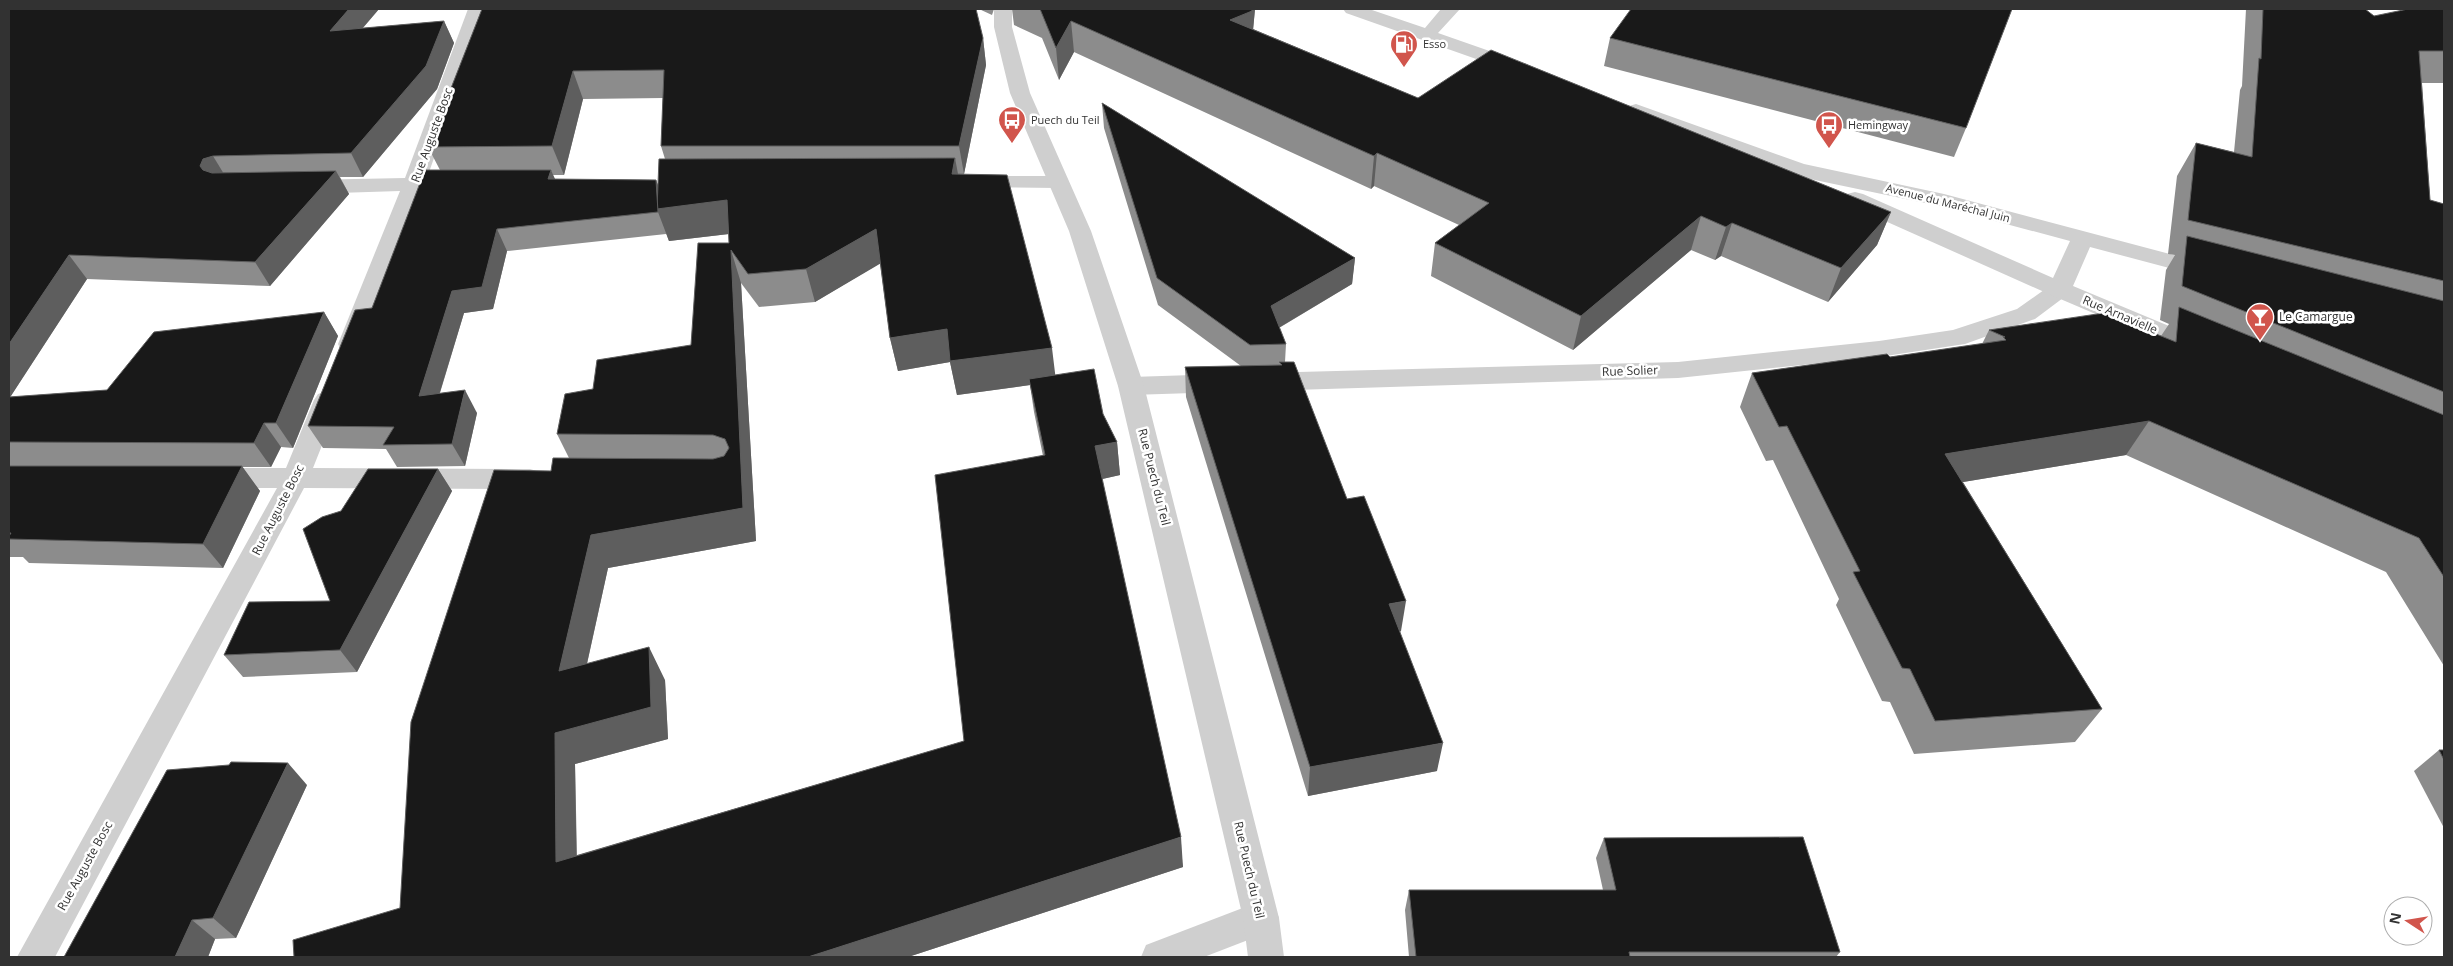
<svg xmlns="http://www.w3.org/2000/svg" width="2453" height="966" viewBox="0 0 2453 966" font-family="'Open Sans',sans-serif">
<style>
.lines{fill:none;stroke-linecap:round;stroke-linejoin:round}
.minor{fill:#cfcfcf;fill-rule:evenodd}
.tertiary{fill:#cfcfcf;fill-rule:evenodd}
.wall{fill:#8c8c8c;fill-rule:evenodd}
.shaded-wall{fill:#5e5e5e}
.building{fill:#191919;stroke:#5e5e5e}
.labels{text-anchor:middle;stroke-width:5;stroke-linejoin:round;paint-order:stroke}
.far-poi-label{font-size:11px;fill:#323232;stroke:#fff;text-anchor:start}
.far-street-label{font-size:11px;fill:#323232;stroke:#fff}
.street-label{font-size:12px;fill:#323232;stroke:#fff}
.poi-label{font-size:12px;fill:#323232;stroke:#fff;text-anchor:start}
</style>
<rect width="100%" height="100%" fill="#fff"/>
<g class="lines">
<!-- minor -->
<g class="minor">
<path d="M468,9H486L427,178L438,179L441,184L438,189L422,191L362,344L359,350L350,352L341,350L338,344L400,191L306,194L298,192L295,187L298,182L306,180L405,178Z"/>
<path d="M973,176H1057L1065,177L1068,182L1065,187L1057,188L965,187L962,182L965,177Z"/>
<path d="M2059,283L2067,285L2071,290L2067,295L2035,319L1965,344L1879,357L1678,378L1264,391L1255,388L1251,382L1255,376L1264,373L1678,362L1879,341L1953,330L2017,309L2051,285Z"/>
<path d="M1224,374L1233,377L1237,383L1233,389L1224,392L1131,395L1122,392L1118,386L1122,380L1131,377Z"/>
<path d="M327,391L336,394L340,400L313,468L530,469L540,472L544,479L540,486L530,489L304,488L55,957H17L277,488H213L203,485L199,478L203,471L213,468H286L314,400L318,394Z"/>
<path d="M1261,901L1274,906L1279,918L1274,930L1204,957H1141L1146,945Z"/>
</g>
<!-- tertiary -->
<g class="tertiary">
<path d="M994,9H1012V27L1030,93L1091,231L1144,386L1279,918L1284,957H1248L1243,918L1118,386L1069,231L1010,93L994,27Z"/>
<path d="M1343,9H1369L1425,28L1441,9H1460L1438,33L1527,64L1530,68L1527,72H1513L1346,13Z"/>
<path d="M1636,104L1804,164L1944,194L2215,266L2219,271L2215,276L2207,278L2090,247L2073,286L2205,341L2208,347L2205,353L2196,355L2187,353L2051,295L1847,204L1844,199L1847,194L1855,192L1863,194L2053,278L2070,241L1939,206L1791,175L1629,114L1626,110L1629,106Z"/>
</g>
</g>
<!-- wall -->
<g class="wall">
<path d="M9,9H379L363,28L444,21L454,43L437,89L363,177H340L349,194L270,286L87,279L10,397L107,390L324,312L338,336L293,448L281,447L271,467H242L260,491L223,568L29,563L23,557H9Z"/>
<path d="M482,9L983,38L986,65L964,174L1055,375L1103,414L1117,442L1120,475L1102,479L1183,867L908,957H294L400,908L551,471L569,458L557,434L593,389L691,345L729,243V234L669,241L666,233V234L507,251L493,309L464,313L440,393L477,413L465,466L397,467L386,449L323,448L308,426L372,308L440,170L428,147ZM663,98L661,146L665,159L658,185L656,180L555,179L553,175H564L583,99ZM880,263L890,338L898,371L950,362L957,395L1030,385L1034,412L1043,456L964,741L577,855L575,764L668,739L665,680L587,664L608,568L756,541L741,283L759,307L815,302Z"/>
<path d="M979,9H994L992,15Z"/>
<path d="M1012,9H1255L1253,29L1418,98L1891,212L1877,245L1828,302L1721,256L1715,260L1691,250L1573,350L1431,276L1435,243L1459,225L1374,186L1371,189L1074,52L1059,80L1042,38L1014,25Z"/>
<path d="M2246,9H2365L2374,16L2444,9V83H2422L2430,200L2444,204V666L2386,572L2126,455L1963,482L2102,709L2075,742L1914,754L1890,702L1882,701L1836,605L1839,599L1773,460L1766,461L1740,407L1752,373L1890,357L1982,344L1989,330L2161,336L2169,324L2160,320L2166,270L2175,255L2168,254L2177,176L2196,143L2234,152L2240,90L2242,86Z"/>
<path d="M1610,38L1966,128L1954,157L1604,66Z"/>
<path d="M1102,103L1355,258L1352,284L1279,328L1286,344L1285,362L1347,499L1401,631L1400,632L1437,771L1308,796L1186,397L1185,367L1241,366L1158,305L1104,128Z"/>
<path d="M438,469L452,491L357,672L243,677L224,655L330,601L341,511Z"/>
<path d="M2439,750H2444V828L2414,771Z"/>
<path d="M307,785L236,938L215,939L208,957H64Z"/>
<path d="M1604,838L1840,952L1836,957H1409L1405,910L1409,890H1603L1596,858Z"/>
</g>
<!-- shaded-wall -->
<g class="shaded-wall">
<path d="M349,9H379L341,53L330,31Z"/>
<path d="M1252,9H1255L1252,42L1230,20Z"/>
<path d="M444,21L454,43L437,89L363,177L351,153Z"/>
<path d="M1071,21L1074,52L1059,80L1056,48Z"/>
<path d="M983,38L986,65L964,174L959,146Z"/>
<path d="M573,71L583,99L564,175L552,146Z"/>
<path d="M1377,153L1374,186L1371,189L1374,156Z"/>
<path d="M213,156L227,179L214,189L200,166L203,159Z"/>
<path d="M955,158L961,190L952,174Z"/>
<path d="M551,170L560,191L548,179Z"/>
<path d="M336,171L349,194L270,286L255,262Z"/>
<path d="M656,180L664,201L727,200L737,233L669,241L658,212Z"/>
<path d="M1891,212L1877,245L1828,302L1841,268Z"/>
<path d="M1701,216L1691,250L1573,350L1581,316Z"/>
<path d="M1732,223L1721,256L1715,260L1726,227Z"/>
<path d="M497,229L507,251L493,309L464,313L432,418L419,396L452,291Z"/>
<path d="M876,229L883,262L815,302L806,269Z"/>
<path d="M731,250L741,283L756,541L608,568L578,704L559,671L591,535L743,508Z"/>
<path d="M69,255L87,279L9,399V344Z"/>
<path d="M1355,258L1352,284L1270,333L1271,306Z"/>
<path d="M324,312L338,336L293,448L276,423Z"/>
<path d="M947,329L1052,348L1056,381L1029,379L1030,385L957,395L950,362L898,371L890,338Z"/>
<path d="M465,390L477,413L465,466L452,444Z"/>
<path d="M2149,421L2126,455L1927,488L1945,454Z"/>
<path d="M264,423L281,447L271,467L254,443Z"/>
<path d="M1117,442L1120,475L1098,480L1095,446Z"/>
<path d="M242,466L260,491L223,568L203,544Z"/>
<path d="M438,469L452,491L357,672L340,650Z"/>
<path d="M1406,601L1401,631L1385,634L1389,604Z"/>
<path d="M649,647L665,680L668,739L575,764L577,891L556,862L555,733Z"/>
<path d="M1443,743L1437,771L1308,796L1310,767Z"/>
<path d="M288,763L307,785L236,938L213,918Z"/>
<path d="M1181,837L1183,867L908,957H808Z"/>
<path d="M192,920L215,939L208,957H175Z"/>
</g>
<!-- building -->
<g class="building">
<path d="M9,9H349L330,31L444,21L426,66L351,153L213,156L203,159L200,166L203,170L212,173L336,171L255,262L69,255L9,344Z"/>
<path d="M482,9H976L983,38L959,146H661L664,70L573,71L552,146L428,147Z"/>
<path d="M1040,9H1252V11L1230,20L1418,98L1491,50L1891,212L1841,268L1732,223L1726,227L1701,216L1581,316L1435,243L1489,203L1377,153L1374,156L1071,21L1056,48Z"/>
<path d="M1631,9H2012L1966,128L1610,38Z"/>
<path d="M2263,9H2365L2374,16L2408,9H2444V51H2419L2430,200L2444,204V281L2188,220L2196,143L2252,157L2259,58L2261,59Z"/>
<path d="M1102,103L1355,258L1271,306L1286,344L1250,345L1157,278Z"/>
<path d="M955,158L952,174L1007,175L1052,348L950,361L947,329L890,338L876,229L806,269L748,274L731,250L743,508L591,535L559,671L649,647L651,707L555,733L556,862L964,741L935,475L1045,455L1029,379L1094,369L1103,414L1117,442L1095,446L1181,837L808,957H294L293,940L400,908L411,722L494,470L551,471L553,458L713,459L724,456L729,448L725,439L713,435L557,434L565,394L593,389L597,360L691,345L698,243H729L727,200L657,209L659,159Z"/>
<path d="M425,170H551L548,179L656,180L658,212L497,229L482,287L452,291L419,396L465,390L452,444L383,445L394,427L308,426L355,310L372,308Z"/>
<path d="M2187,236L2444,301V392L2182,286Z"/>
<path d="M2179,307L2444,415V577L2419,538L2149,421L1945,454L2102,709L1935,721L1910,669L1902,668L1853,572L1860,571L1787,426L1779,427L1752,373L1887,354L1890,357L2006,340L2003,337H2005L1989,330L2104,313L2176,342Z"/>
<path d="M324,312L276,423H264L254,443L9,442V397L107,390L154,332Z"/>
<path d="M1279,362H1294L1347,499L1364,496L1406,601L1389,604L1443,743L1310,767L1185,367L1282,365Z"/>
<path d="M9,466H242L203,544L9,539V536L11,533H9Z"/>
<path d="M368,469H438L340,650L224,655L249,602L330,601L303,529L322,517L341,511Z"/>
<path d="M2439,750H2444V760Z"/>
<path d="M231,762L288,763L213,918L192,920L175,957H64L167,770L229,765Z"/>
<path d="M1803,837L1840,952H1629L1630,957H1416L1409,890H1616L1604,838Z"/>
</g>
<!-- icons -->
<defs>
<g id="fuel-pin" transform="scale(1.4375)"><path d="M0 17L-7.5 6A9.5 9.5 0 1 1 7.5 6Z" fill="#d1554c" stroke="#fff"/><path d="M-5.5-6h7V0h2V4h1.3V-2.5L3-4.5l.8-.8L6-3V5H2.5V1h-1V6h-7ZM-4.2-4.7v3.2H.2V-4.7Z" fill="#fff"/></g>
<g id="bus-pin" transform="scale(1.4375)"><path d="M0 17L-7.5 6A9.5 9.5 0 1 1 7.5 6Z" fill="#d1554c" stroke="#fff"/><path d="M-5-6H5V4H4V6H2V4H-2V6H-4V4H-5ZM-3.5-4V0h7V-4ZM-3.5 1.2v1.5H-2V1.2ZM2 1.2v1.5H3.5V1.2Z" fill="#fff"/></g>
<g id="bar-pin" transform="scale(1.4375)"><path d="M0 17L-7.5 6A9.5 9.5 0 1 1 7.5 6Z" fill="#d1554c" stroke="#fff"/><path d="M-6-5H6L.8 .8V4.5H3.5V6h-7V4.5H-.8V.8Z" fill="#fff"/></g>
</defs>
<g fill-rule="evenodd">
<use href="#fuel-pin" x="1404" y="44"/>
<use href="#bus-pin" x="1012" y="120"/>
<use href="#bus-pin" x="1829" y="125"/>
<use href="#bar-pin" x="2260" y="317"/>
</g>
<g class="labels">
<!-- far-poi labels -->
<g class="far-poi-label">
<text x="1423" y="48">Esso</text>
<text x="1031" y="124">Puech du Teil</text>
<text x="1848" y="129">Hemingway</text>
</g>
<!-- far-street labels -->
<g class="far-street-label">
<text transform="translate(1948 203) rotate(14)" y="4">Avenue du Maréchal Juin</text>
</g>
<!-- street labels -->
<g class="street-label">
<text transform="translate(432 135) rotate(-70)" y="4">Rue Auguste Bosc</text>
<text transform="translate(2120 315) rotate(23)" y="4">Rue Arnavielle</text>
<text transform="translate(1630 371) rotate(-2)" y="4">Rue Solier</text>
<text transform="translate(1154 477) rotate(76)" y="4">Rue Puech du Teil</text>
<text transform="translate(278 510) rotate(-63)" y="4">Rue Auguste Bosc</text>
<text transform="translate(85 866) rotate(-61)" y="4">Rue Auguste Bosc</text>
<text transform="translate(1249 870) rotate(77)" y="4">Rue Puech du Teil</text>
</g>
<!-- poi labels -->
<g class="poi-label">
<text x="2279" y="321">Le Camargue</text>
</g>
</g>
<!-- border -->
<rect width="2453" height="966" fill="none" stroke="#323232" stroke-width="20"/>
<!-- north arrow -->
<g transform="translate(2408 921) rotate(282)"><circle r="24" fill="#ffffff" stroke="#adadad"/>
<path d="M0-4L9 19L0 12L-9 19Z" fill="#d1554c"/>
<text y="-8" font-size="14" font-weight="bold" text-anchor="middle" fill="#323232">N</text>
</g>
</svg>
